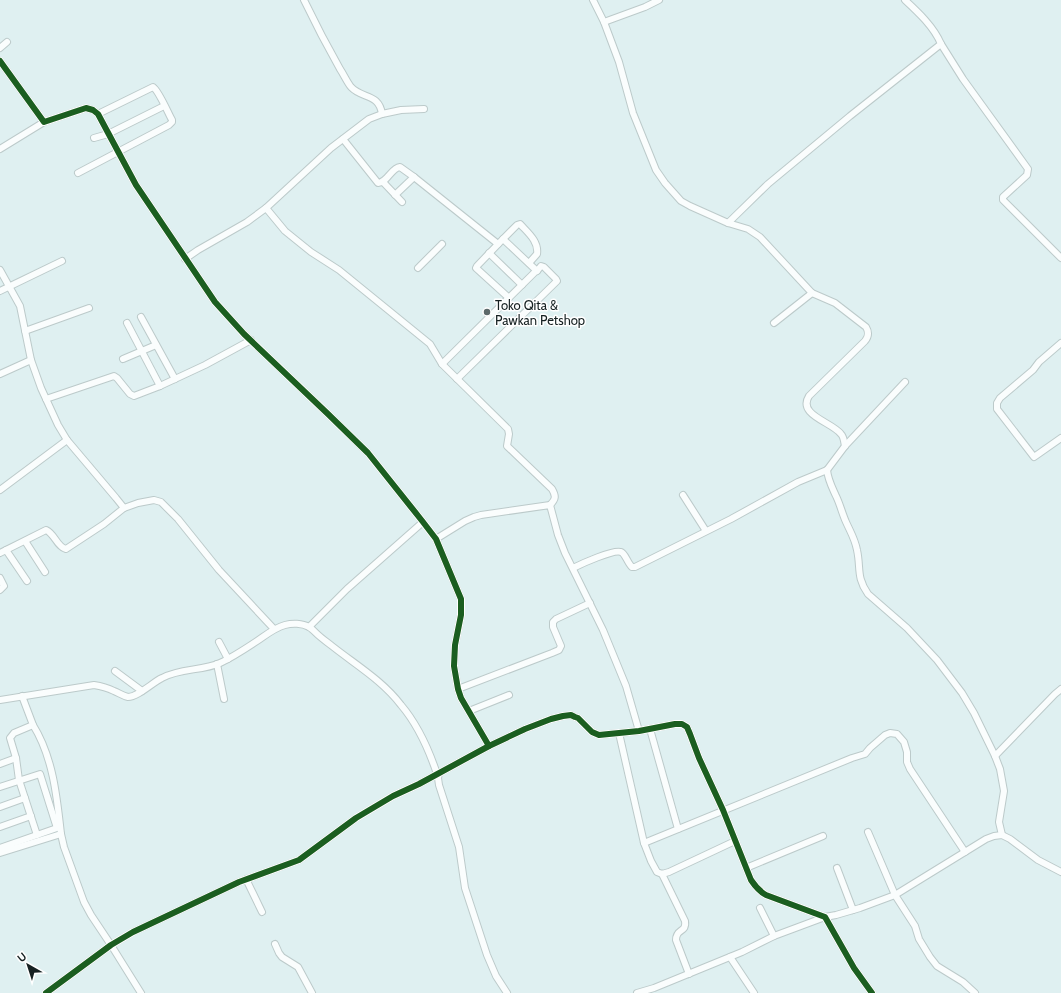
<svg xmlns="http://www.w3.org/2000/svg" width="1061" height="993" viewBox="0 0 1061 993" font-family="Cabin,sans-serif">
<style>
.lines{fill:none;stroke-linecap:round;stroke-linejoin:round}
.street-casing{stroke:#bccaca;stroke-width:8}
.street{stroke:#fafdfd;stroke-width:6}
.cycleway-casing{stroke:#fff;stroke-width:8}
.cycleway{stroke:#1b5e20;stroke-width:6}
.poi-dot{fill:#5c696a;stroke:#fff;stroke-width:1.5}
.labels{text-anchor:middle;stroke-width:3;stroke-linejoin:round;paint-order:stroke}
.poi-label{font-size:13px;fill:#162122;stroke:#fff;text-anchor:start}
</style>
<rect width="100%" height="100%" fill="#dff0f1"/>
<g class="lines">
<!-- street casing -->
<g class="street-casing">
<g id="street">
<path d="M304,0C315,23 327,46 340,69C344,75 347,82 351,87C362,99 379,93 382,114"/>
<path d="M593,0L604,22L619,62L633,113L656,170L665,183L681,201L690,206L728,223L748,229L760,237L812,293L835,303L866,327C869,332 869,336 865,341L809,396C797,415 832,422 841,434C844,437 844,442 845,446"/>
<path d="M604,22L645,7L659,0"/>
<path d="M941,44L963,79L1028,169L1027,175L1003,197V200L1061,258"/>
<path d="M0,48L7,42"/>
<path d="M0,61L44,122L86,108L93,110L98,114L136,185L215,302L244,334L328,414L368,453L423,522L436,539L461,599V615L455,645L454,666L458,689L461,698L489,746"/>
<path d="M94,138L108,134L164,106"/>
<path d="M343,139L378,183C388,182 391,168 400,167L414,177L498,244"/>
<path d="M0,149L44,122"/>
<path d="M78,173L169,125L172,122V120C168,113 159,91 153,87L98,114"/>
<path d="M383,182L402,202"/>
<path d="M395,195L414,177"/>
<path d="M266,208L331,148L369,119L382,114L401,110L424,109"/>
<path d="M728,223L768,184L850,116L941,44C934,27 918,12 905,0"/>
<path d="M503,239L517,225L520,224C527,232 539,241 537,254L529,263"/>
<path d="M489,253L522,285"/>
<path d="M185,259L198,250L247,222L266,208L285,231L311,252L339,270L430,344L442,364L508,429L509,434L507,446L552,489C556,496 556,499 550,505"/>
<path d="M418,268L442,244"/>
<path d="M0,270L20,306L31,360L41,388L58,425L67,440L116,498L124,508L104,524L66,549C57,547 55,534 46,530L0,553"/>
<path d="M0,291L62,261"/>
<path d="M141,317L175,379"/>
<path d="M127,323L160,386"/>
<path d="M774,323L812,293"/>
<path d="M25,331L89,308"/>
<path d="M1061,343L1039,362L1033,370L1000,398L997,403V409L1034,457L1061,438"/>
<path d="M123,359L156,345"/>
<path d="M442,364L535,272L537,271L503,239L477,266L476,268L509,298"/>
<path d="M0,374L31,360"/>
<path d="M457,379L557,281L556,279L544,267L541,266L537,271"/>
<path d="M46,399L114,376L117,378L130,394L134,396L160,386L205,365L251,340"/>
<path d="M827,470C828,480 832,487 836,496C840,504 842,513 846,522C850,531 855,539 857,550C861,568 856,577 868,594L907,628L937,660L962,693L974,713L995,756L1000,769L1004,791L999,822L1002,835"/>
<path d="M0,490L67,440"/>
<path d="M683,495L706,531"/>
<path d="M124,508L138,503L154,500L161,502L178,519L219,570L274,629"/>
<path d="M436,539L465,521L474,517L481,515L550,505L558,535L565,553L603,630L626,686L639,731"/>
<path d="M25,541L45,572"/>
<path d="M6,550L27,581"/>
<path d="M573,568C581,564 614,549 621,552C625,553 628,564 632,567H635L731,519L798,482L827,470L845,446L905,382"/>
<path d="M0,578L4,586L0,590"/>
<path d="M309,627L347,589L423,522"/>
<path d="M219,642L228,659"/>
<path d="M217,664L224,699"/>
<path d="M115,671L142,691"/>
<path d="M458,689L552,653L559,650L561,646L553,627V622L556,619L590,603"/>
<path d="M22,696L33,725L14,733L10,738L16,758L19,780L37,835"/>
<path d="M0,700L94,685C101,686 108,688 114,691C119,693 123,696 128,697C138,697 153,682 162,678C180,668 202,671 220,663C233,657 245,649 257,641C266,635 274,628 285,625C292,623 302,623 309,627C311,628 314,631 316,633C321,638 327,642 332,646C356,665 383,681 401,705C418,725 429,750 437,774"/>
<path d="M469,711L509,695"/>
<path d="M650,729L678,829"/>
<path d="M619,733L644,843L651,861L657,872L662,874L669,872L735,841"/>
<path d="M995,756L1055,694L1061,689"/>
<path d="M0,764L16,758"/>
<path d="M439,773L438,778L439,785L459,847L465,888L487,955L496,976L507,993"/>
<path d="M0,787L40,774L57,828L0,848"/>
<path d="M0,807L25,798"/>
<path d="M0,827L31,816"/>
<path d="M868,832L895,895L915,926L919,939L930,957L937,966L963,982L975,993"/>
<path d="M61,834L64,847L84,902L91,915L111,945L141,993"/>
<path d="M644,843L852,758L865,754L870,748L885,735L890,733L897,734L904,742L907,752V762L910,769L965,852"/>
<path d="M0,853L61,834C57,797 53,757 33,725"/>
<path d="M746,868L823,836"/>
<path d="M837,868L853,910"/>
<path d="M662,874L685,921C687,933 676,928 676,940L689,974"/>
<path d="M246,879L262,912"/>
<path d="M760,908L774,936"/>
<path d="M275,944L279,953L282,957L298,967L312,993"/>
<path d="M730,957L754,993"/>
<path d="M46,993L111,945L133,932L239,882L299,860L356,818L393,796L419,784L489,746L525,729L551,719L563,716L571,715L575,717L578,718L592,732L599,735L639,731L675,724H682L687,727L690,734L699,758L723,810L751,880C755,886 759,891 766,895L825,917L854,968L872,993"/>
<path d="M637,993L654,988L742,952L774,936L825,917L836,915L860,908L895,895L986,839L994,836L1002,835L1010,839L1038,860L1061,872"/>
</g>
</g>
<!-- street -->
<use href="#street" class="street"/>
<!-- cycleway casing -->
<g class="cycleway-casing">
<g id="cycleway">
<path d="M0,61L44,122L86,108L93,110L98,114L136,185L215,302L244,334L328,414L368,453L423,522L436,539L461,599V615L455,645L454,666L458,689L461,698L489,746"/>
<path d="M46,993L111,945L133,932L239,882L299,860L356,818L393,796L419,784L489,746L525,729L551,719L563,716L571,715L575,717L578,718L592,732L599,735L639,731L675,724H682L687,727L690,734L699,758L723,810L751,880C755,886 759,891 766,895L825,917L854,968L872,993"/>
</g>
</g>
<!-- cycleway -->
<use href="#cycleway" class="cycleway"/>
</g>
<!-- markers -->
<circle class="poi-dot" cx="487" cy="312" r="4"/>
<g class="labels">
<!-- poi labels -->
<g class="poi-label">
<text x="495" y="310">Toko Qita &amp;<tspan x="495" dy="15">Pawkan Petshop</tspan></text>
</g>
</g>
<!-- north arrow -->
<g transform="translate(28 965) rotate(321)" stroke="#ffffff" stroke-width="3" paint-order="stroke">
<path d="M0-3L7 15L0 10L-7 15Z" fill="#162122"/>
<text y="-6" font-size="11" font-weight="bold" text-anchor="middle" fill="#162122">U</text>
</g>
</svg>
